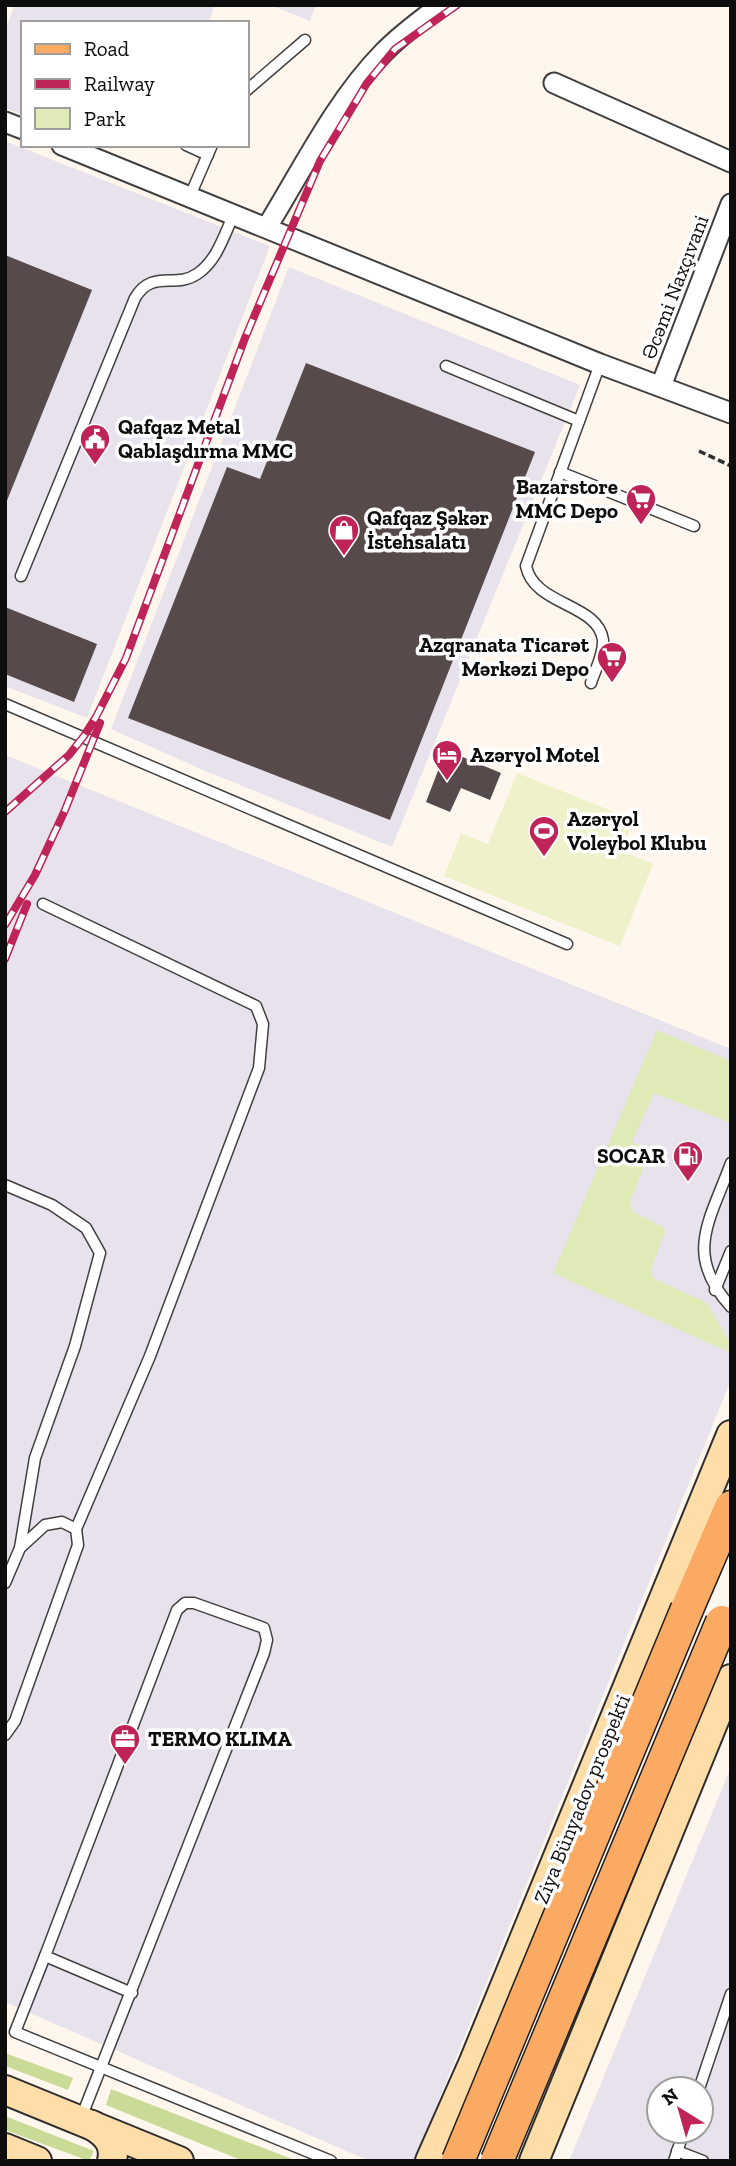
<svg xmlns="http://www.w3.org/2000/svg" width="736" height="2166" viewBox="0 0 736 2166" font-family="'Zilla Slab',serif">
<style>
.industrial{fill:#e8e2ec;fill-rule:evenodd}
.green{fill:#e0eab7}
.forest{fill:#c9db96}
.pitch{fill:#eef1c9}
.building{fill:#564b4a}
.lines{fill:none;stroke-linecap:round;stroke-linejoin:round}
.service-casing{stroke:#404040;stroke-width:13}
.minor-casing{stroke:#404040;stroke-width:23}
.secondary-casing{stroke:#2f2f2f;stroke-width:32}
.primary-casing{stroke:#1e1e1e;stroke-width:35}
.path{stroke:#2f2f2f;stroke-width:3.5;stroke-dasharray:7 3.5;stroke-linecap:butt}
.service{stroke:#fff;stroke-width:10}
.minor{stroke:#fff;stroke-width:19}
.secondary{stroke:#ffdda9;stroke-width:28}
.primary{stroke:#faaa63;stroke-width:32}
.rail-casing{stroke:#bf2458;stroke-width:8}
.rail{stroke:#fff;stroke-width:5;stroke-dasharray:16;stroke-linecap:butt}
.primary-bridge-casing{stroke:#1e1e1e;stroke-width:35;stroke-linecap:butt}
.primary-bridge{stroke:#faaa63;stroke-width:32}
.labels{text-anchor:middle;stroke-width:7;stroke-linejoin:round;paint-order:stroke}
.street-label{font-size:21px;fill:#0d0d0d;stroke:#fff}
.poi-label{font-size:21px;font-weight:bold;fill:#0d0d0d;stroke:#fff;text-anchor:start}
</style>
<rect width="100%" height="100%" fill="#fff7ee"/>
<!-- industrial -->
<g class="industrial">
<path d="M15,5H215L208,23H23V115L5,108V29Z"/>
<path d="M270,5H316L310,21Z"/>
<path d="M5,141L270,246L87,718L5,686Z"/>
<path d="M289,267L580,385L392,847L203,770L111,729Z"/>
<path d="M5,755L731,1049V1380L414,2161H369L5,2002Z"/>
<path d="M731,1767V2161H569ZM659,2089H701V2131H659Z"/>
</g>
<!-- green -->
<path class="green" d="M657,1030L731,1061V1123L654,1093L632,1142L650,1150L630,1203L633,1212L663,1227L665,1232L651,1269L653,1278L707,1303L731,1345V1353L553,1273Z"/>
<!-- forest -->
<g class="forest">
<path d="M5,2053L73,2078L68,2090L5,2066Z"/>
<path d="M111,2089L297,2161H243L106,2105Z"/>
<path d="M5,2116L94,2151L89,2161L5,2130Z"/>
</g>
<!-- pitch -->
<path class="pitch" d="M517,773L634,820L621,851L653,864L620,946L444,876L461,833L488,844Z"/>
<!-- building -->
<g class="building">
<path d="M5,255L92,290L6,503H5Z"/>
<path d="M306,363L535,452L390,820L128,718L227,467L260,479Z"/>
<path d="M5,607L97,644L74,702L5,674Z"/>
<path d="M446,750L501,773L490,800L461,788L450,812L426,802Z"/>
</g>
<g class="lines">
<!-- service casing -->
<g class="service-casing">
<g id="service">
<path d="M247,90L305,40"/>
<path d="M186,145L208,155"/>
<path d="M190,196L212,145"/>
<path d="M446,366L579,421"/>
<path d="M560,472L694,526"/>
<path d="M21,576L135,298C152,269 175,289 197,274C217,261 224,235 234,214"/>
<path d="M591,683C595,670 604,654 603,640C598,603 534,606 526,566L600,364"/>
<path d="M5,704L567,944"/>
<path d="M43,904L256,1006L263,1024L259,1068L150,1356L76,1529"/>
<path d="M731,1163C710,1221 683,1254 731,1307"/>
<path d="M5,1185L52,1205L86,1228L100,1253L75,1346L35,1458L20,1548"/>
<path d="M715,1290L731,1251"/>
<path d="M5,1583L20,1548L45,1525L62,1522L76,1529L78,1545L15,1721L5,1735"/>
<path d="M45,1956L15,2032L331,2161"/>
<path d="M699,2089L731,1994"/>
<path d="M81,2118L264,1653L267,1640L264,1628L194,1603H185L177,1610L45,1956L132,1993"/>
<path d="M677,2151L703,2161"/>
<path d="M674,2161L684,2131"/>
</g>
</g>
<!-- minor casing -->
<g class="minor-casing">
<g id="minor">
<path d="M554,83L731,162"/>
<path d="M5,122L23,129"/>
<path d="M62,145L600,364L731,413"/>
<path d="M267,227C302,170 336,101 383,53C400,35 421,20 441,5"/>
<path d="M661,386L731,204"/>
</g>
</g>
<!-- secondary casing -->
<g class="secondary-casing">
<g id="secondary">
<path d="M5,2090L179,2161"/>
<path d="M92,2125C106,2134 116,2143 112,2161"/>
<path d="M5,2148L37,2161"/>
<path d="M430,2161L473,2064L731,1435"/>
<path d="M534,2161L731,1679"/>
</g>
</g>
<!-- primary casing -->
<g class="primary-casing">
<path id="primary" d="M687,1609L731,1507"/>
</g>
<!-- path -->
<path class="path" d="M699,451L731,466"/>
<!-- service -->
<use href="#service" class="service"/>
<!-- minor -->
<use href="#minor" class="minor"/>
<!-- secondary -->
<use href="#secondary" class="secondary"/>
<!-- primary -->
<use href="#primary" class="primary"/>
<!-- rail casing -->
<g class="rail-casing">
<g id="rail">
<path d="M5,812L69,755L84,736L96,717L126,658L245,338L320,161L367,83L395,49L457,5"/>
<path d="M5,925L35,875L65,810L100,723"/>
<path d="M5,959L27,904"/>
</g>
</g>
<!-- rail -->
<use href="#rail" class="rail"/>
<!-- primary-bridge casing -->
<g class="primary-bridge-casing">
<g id="primary-bridge">
<path d="M458,2161L687,1609"/>
<path d="M497,2161L722,1622"/>
</g>
</g>
<!-- primary-bridge -->
<use href="#primary-bridge" class="primary-bridge"/>
</g>
<!-- icons -->
<defs>
<g id="civic-pin" transform="scale(1.575)"><path d="M0 17L-7.5 6A9.5 9.5 0 1 1 7.5 6Z" fill="#bf2458" stroke="#fff"/><path d="M-.6-6.5H3V-4.5H.6V-3L4-1V1h2V6H-6V1h2V-1L-.6-3ZM-1.2 2.5V6h2.4V2.5Z" fill="#fff"/></g>
<g id="supermarket-pin" transform="scale(1.575)"><path d="M0 17L-7.5 6A9.5 9.5 0 1 1 7.5 6Z" fill="#bf2458" stroke="#fff"/><path d="M-6-5.5h2.5l.6 2H6L4.5 2H-2.5L-4.4-4H-6ZM-1.5 3.2a1.3 1.3 0 1 0 .1 0ZM3 3.2a1.3 1.3 0 1 0 .1 0Z" fill="#fff"/></g>
<g id="shop-pin" transform="scale(1.575)"><path d="M0 17L-7.5 6A9.5 9.5 0 1 1 7.5 6Z" fill="#bf2458" stroke="#fff"/><path d="M-5-2.5h2.3a2.7 3.5 0 0 1 5.4 0H5L5.5 6h-11ZM-1.5-2.5h3a1.5 2.3 0 0 0-3 0Z" fill="#fff"/></g>
<g id="hotel-pin" transform="scale(1.575)"><path d="M0 17L-7.5 6A9.5 9.5 0 1 1 7.5 6Z" fill="#bf2458" stroke="#fff"/><path d="M-6-4.5h1.5V1H6V5H4.5V3h-9V5H-6ZM-4 0a1.8 1.8 0 1 1 3.6 0ZM.5 0V-2.5h3Q6-2.5 6 0Z" fill="#fff"/></g>
<g id="stadium-pin" transform="scale(1.575)"><path d="M0 17L-7.5 6A9.5 9.5 0 1 1 7.5 6Z" fill="#bf2458" stroke="#fff"/><path d="M0-5a6.5 5 0 1 0 0 10a6.5 5 0 1 0 0-10ZM-3.5-1.8h7v3.6h-7Z" fill="#fff"/></g>
<g id="fuel-pin" transform="scale(1.575)"><path d="M0 17L-7.5 6A9.5 9.5 0 1 1 7.5 6Z" fill="#bf2458" stroke="#fff"/><path d="M-5.5-6h7V0h2V4h1.3V-2.5L3-4.5l.8-.8L6-3V5H2.5V1h-1V6h-7ZM-4.2-4.7v3.2H.2V-4.7Z" fill="#fff"/></g>
<g id="office-pin" transform="scale(1.575)"><path d="M0 17L-7.5 6A9.5 9.5 0 1 1 7.5 6Z" fill="#bf2458" stroke="#fff"/><path d="M-6-3h4V-5.5h4V-3h4V5H-6ZM-1-4.5V-3h2v-1.5ZM-6 0V1H6V0Z" fill="#fff"/></g>
</defs>
<g fill-rule="evenodd">
<use href="#civic-pin" x="95" y="439"/>
<use href="#supermarket-pin" x="641" y="499"/>
<use href="#shop-pin" x="344" y="530"/>
<use href="#supermarket-pin" x="612" y="657"/>
<use href="#hotel-pin" x="447" y="755"/>
<use href="#stadium-pin" x="544" y="831"/>
<use href="#fuel-pin" x="688" y="1156"/>
<use href="#office-pin" x="125" y="1739"/>
</g>
<g class="labels">
<!-- street labels -->
<g class="street-label">
<text transform="translate(675 287) rotate(-69)" y="7">Əcəmi Naxçıvani</text>
<text transform="translate(582 1799) rotate(-68)" y="7">Ziya Bünyadov prospekti</text>
</g>
<!-- poi labels -->
<g class="poi-label">
<text x="118" y="434">Qafqaz Metal<tspan x="118" dy="24">Qablaşdırma MMC</tspan></text>
<text x="618" y="494" text-anchor="end">Bazarstore<tspan x="618" dy="24">MMC Depo</tspan></text>
<text x="367" y="525">Qafqaz Şəkər<tspan x="367" dy="24">İstehsalatı</tspan></text>
<text x="589" y="652" text-anchor="end">Azqranata Ticarət<tspan x="589" dy="24">Mərkəzi Depo</tspan></text>
<text x="470" y="762">Azəryol Motel</text>
<text x="567" y="826">Azəryol<tspan x="567" dy="24">Voleybol Klubu</tspan></text>
<text x="665" y="1163" text-anchor="end">SOCAR</text>
<text x="148" y="1746">TERMO KLIMA</text>
</g>
</g>
<!-- border -->
<rect width="736" height="2166" fill="none" stroke="#0d0d0d" stroke-width="14"/>
<!-- legend -->
<rect x="21" y="21" width="228" height="126" fill="#ffffff" stroke="#9e9e9e" stroke-width="2"/>
<rect x="35" y="44" width="35" height="10" fill="#faaa63" stroke="#9e9e9e" stroke-width="2"/>
<text x="84" y="56" font-size="21" fill="#0d0d0d">Road</text>
<rect x="35" y="79" width="35" height="10" fill="#bf2458" stroke="#9e9e9e" stroke-width="2"/>
<text x="84" y="91" font-size="21" fill="#0d0d0d">Railway</text>
<rect x="35" y="108" width="35" height="21" fill="#e0eab7" stroke="#9e9e9e" stroke-width="2"/>
<text x="84" y="126" font-size="21" fill="#0d0d0d">Park</text>
<!-- north arrow -->
<g transform="translate(680 2110) rotate(323)"><circle r="33" fill="#ffffff" stroke="#9e9e9e" stroke-width="2"/>
<path d="M0-5L12 26L0 18L-12 26Z" fill="#bf2458"/>
<text y="-10" font-size="19" font-weight="bold" text-anchor="middle" fill="#0d0d0d">N</text>
</g>
</svg>
